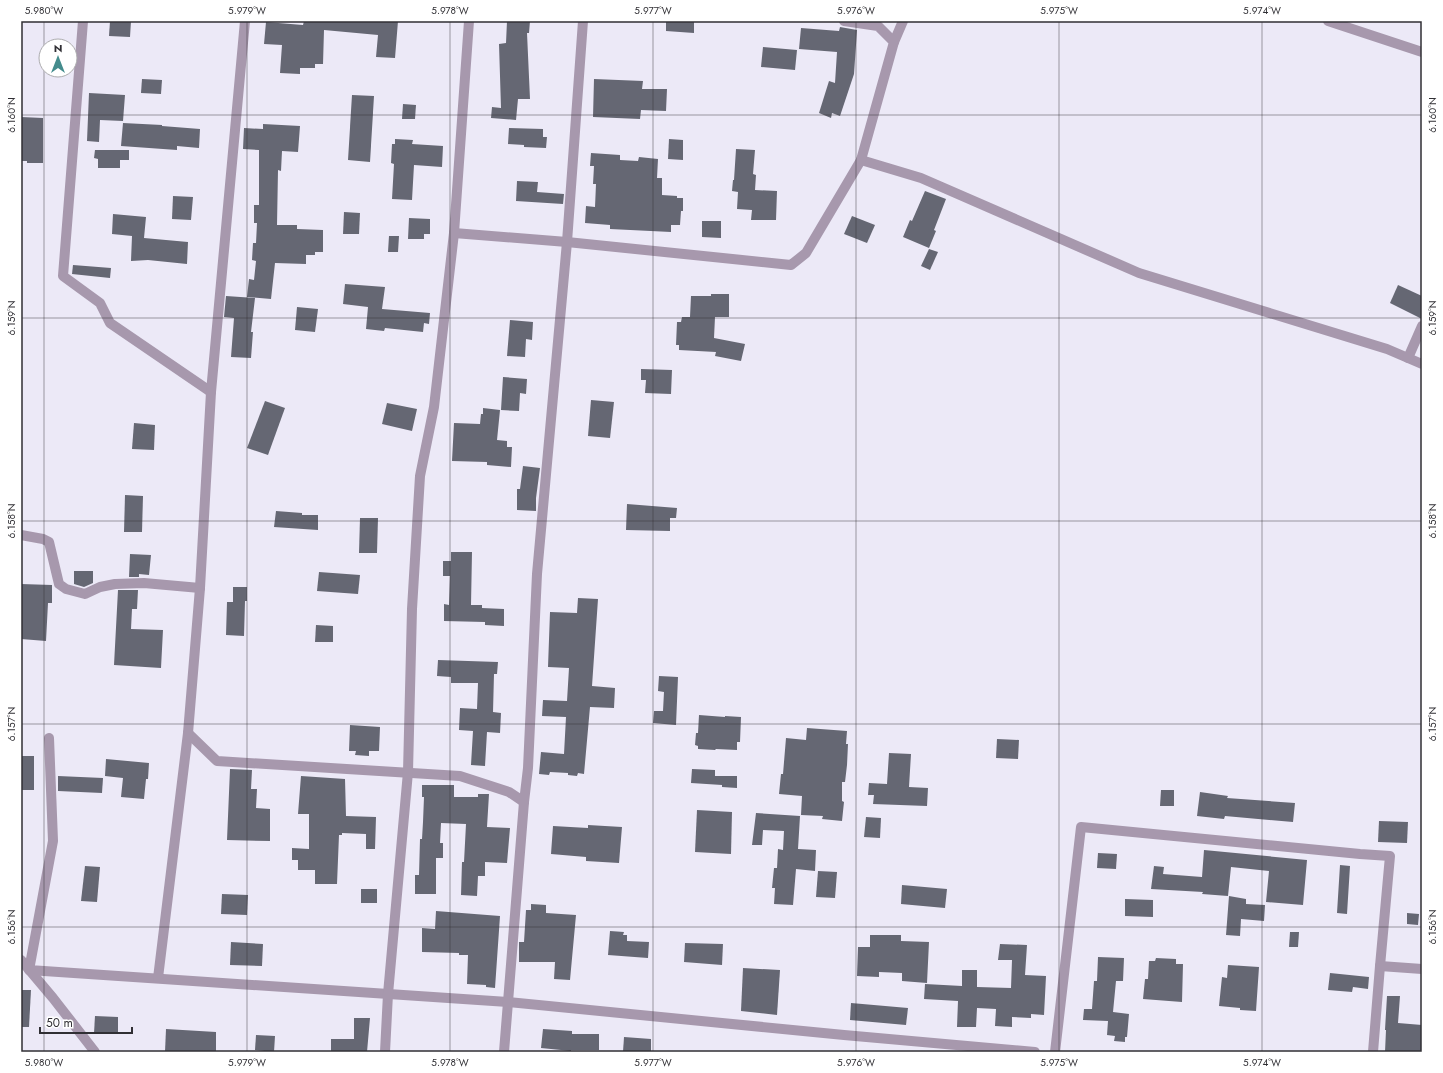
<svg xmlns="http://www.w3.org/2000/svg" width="1443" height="1073" viewBox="0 0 1443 1073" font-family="Jost,sans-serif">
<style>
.building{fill:#656773}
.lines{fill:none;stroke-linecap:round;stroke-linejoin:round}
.minor{stroke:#a798ad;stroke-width:10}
.tertiary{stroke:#a798ad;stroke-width:10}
.ticks{fill:none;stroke:#302f34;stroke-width:1;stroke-opacity:0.45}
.neatline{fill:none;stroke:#302f34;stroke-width:1.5}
.ticks-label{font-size:10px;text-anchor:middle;fill:#302f34}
</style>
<rect width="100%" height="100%" fill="#ece9f7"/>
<!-- building -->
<g class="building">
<path d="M110,21H131L130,37L109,36Z"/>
<path d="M304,21H398L395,58L376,57L378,35L324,30L323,64H315V68H300V74L280,73L282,45L264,44L266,22L303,25Z"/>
<path d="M507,21H530L529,33H527L530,99H518L516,120L491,118L492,107L501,108L499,44L506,43Z"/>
<path d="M666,21H694V33L666,31Z"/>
<path d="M840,27L857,30L854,74L840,116L832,113L831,118L819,113L829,81L835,83L837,52L799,49L801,28L839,31Z"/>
<path d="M763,47L797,50L795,70L761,67Z"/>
<path d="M142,79L162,80L161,94L141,93Z"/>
<path d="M594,79L643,81L642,89H667L666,111L641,110L640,119L593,117Z"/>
<path d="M89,93L125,95L123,121L100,120L99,142L87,141Z"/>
<path d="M352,95L374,96L370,162L348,160Z"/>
<path d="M403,104L416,105L415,119H402Z"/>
<path d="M21,117L43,118V163H27V161H21Z"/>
<path d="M123,123L162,125V126L200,129L199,148L177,146V150L121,146Z"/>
<path d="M263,124L300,126L298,152L282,151L281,171L278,170L277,225H297V229L323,230V252H315V255H306V264L275,263L271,299L247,297L249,279L254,280L256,261L252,260L253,243H256L257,223H254V205H259V150L243,149L244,128L263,129Z"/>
<path d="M509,128L543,129V137H547L546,148L524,147V145L508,144Z"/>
<path d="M395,139L413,140L412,144L443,146L442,167L414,165L412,200L392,199L394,164L391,163L392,144H395Z"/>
<path d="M669,139L683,140V160L668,159Z"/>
<path d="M736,149L755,150L753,174L756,175L755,190L777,191L776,220H751L752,210L737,209L738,192L732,191L733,180H734Z"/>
<path d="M95,150H129V160H120V168H98V159L94,158Z"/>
<path d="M591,153L620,155V160L638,161L639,157L658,159L657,178H662V195L677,196V198H683V211H681L680,225H671V232L610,229V225L585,223L586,206L595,207L596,184H593L594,166H590Z"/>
<path d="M517,181L538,182L537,192L564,194L563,204L516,201Z"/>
<path d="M925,191L946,199L934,230L936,231L929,248L903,237L910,220L912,221Z"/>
<path d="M173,196L193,197L191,220L172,219Z"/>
<path d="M344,212L360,213L359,234H343Z"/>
<path d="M113,214L146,217L144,238L188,242L187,264L148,260L131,261L132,236L112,234Z"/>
<path d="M852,216L875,225L867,243L844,234Z"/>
<path d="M409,218L430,219V234H424V239H408Z"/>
<path d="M702,221H721V238L702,237Z"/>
<path d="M389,236H399L398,252H388Z"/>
<path d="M929,249L938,252L930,270L921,266Z"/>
<path d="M73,265L111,268L110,278L72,274Z"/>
<path d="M345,284L385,287L382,309L430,313L429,324L424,323L423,332L385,328L384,331L366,329L368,307L343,304Z"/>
<path d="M1398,285L1422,296V319L1390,303Z"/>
<path d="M711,294H729V317H715L714,338L745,344L741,361L715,356L716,352L679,350V345H676L677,322H681L682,317H690L691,296H711Z"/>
<path d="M226,296L255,298L251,332H253L251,358L231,357L234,318L224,317Z"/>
<path d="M297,307L318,309L315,332L295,330Z"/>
<path d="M510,320L533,322L532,340L526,339L525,357L507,356Z"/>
<path d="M641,369L672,370L671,394L645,393L646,380H641Z"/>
<path d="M503,377L527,379L526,394L520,393L519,411L501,410Z"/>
<path d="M591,400L614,402L610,438L588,436Z"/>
<path d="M265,401L285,408L268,455L247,448Z"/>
<path d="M387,403L417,409L412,431L382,424Z"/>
<path d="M483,408L500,410L497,440L507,441V447H512L511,467L487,465V462L452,461L454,423L480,424L481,414H483Z"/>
<path d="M134,423L155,425L154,450L132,449Z"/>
<path d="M523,466L540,468L536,498V511L517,510V489H520Z"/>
<path d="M125,495L143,496L142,532H124Z"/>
<path d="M627,504L677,508L676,518H670V531L626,530Z"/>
<path d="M276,511L302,513V515H318V530L274,527Z"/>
<path d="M360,518H378L377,553H359Z"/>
<path d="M451,552H472L471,605H482V608L504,609V626L485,625V622L444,621V604L449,605L450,576H443V561H451Z"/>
<path d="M130,554L151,555L149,575L139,574V577H129Z"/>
<path d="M74,571H93V583L84,587L74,584Z"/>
<path d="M319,572L360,575L358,594L317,591Z"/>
<path d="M21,584L52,585V603H48L46,641L21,639Z"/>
<path d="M233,587H247V601H245L244,636L226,635L227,602H233Z"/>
<path d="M118,590H138L137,609H132L131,629L163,630L161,668L114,665Z"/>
<path d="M578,598L598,599L592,686L615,688L614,708L590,707L584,774L578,773L577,776L568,775V773L550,772L549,775L539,774L541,752L564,754L566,717L542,716L543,700L567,701L569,668L548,667L550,612L577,613Z"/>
<path d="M316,625L333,626V642H315Z"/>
<path d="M438,660L498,662L497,674H494L493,712L501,713L500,733L487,732L485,766L471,765L473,731L459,730L460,708L477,709L478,683H451V677L437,676Z"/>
<path d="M659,676L678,677L676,725L653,723L654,711H663L664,692L658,691Z"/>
<path d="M699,715L725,717V716L741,717L740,742H737V750L716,749L715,750L698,749V746L695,745L696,733H698Z"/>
<path d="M350,725L380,727L379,751H369V756L355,755L356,751H349Z"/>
<path d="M807,728L847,731L846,744H848L847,765L845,782H842V801L844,802L842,821L822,819L823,816L801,815L802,796L779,794L781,774H783L786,738L806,740Z"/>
<path d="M997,739L1019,740L1018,759L996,758Z"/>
<path d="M889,753L911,754L909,787L928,788L927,806L873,804L874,795H868L869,783L887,784Z"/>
<rect x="21" y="756" width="13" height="34"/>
<path d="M106,759L149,763L148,779H146L144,799L121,797L123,778L105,776Z"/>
<path d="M230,769L252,770L251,789H257L256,808L270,809V841L227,840Z"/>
<path d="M692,769L715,770V776H737V788L722,787V785L691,783Z"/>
<path d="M58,776L103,778L102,793L58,791Z"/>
<path d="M301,776L345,779L346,816L376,817L375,849H366V834L342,833V835H339L337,884H315V870H298V860H292V848L309,849V814H298Z"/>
<path d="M422,785H454V797H478V794H489L487,827L510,828L507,863L485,862V876H478L477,896L461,895L462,862H464L466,824L441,823L440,843H443V858H436V894H415V875H419L420,839H422L423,822L424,797H422Z"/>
<path d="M1161,790H1174V806H1160Z"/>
<path d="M1200,792L1228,796L1227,798L1295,803L1293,822L1225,816L1224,819L1197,816Z"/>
<path d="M697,810L732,812L731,854L695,852Z"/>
<path d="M756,813L800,816L798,849L816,850L815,871L796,869L793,905L774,904L775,888H772L774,868H777L778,849L783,850L784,831L763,830L762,845H752Z"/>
<path d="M866,817L881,818L880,838L864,837Z"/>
<path d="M1379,821L1408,822L1407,843L1378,842Z"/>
<path d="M588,825L622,827L619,863L586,861V857L551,854L553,826L588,828Z"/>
<path d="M1204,850L1307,860L1303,905L1266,902L1269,871L1231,867L1228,896L1202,894L1203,892L1151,889L1154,866L1164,867L1163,874L1202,877Z"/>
<path d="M1098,853L1117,854L1116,869L1097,868Z"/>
<path d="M1340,865L1350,866L1347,914L1337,913Z"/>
<path d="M85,866L100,867L97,902L81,901Z"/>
<path d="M818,871L837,872L835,898L816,897Z"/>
<path d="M902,885L947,889L945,908L901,904Z"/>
<rect x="361" y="889" width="16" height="14"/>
<path d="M222,894L248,895L247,915L221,914Z"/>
<path d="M1229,896L1246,899V904L1265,905L1264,921L1241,919L1240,936L1226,935Z"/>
<path d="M1125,899L1153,900V917L1125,916Z"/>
<path d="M531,904L546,905V913L576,915L570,980L554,979L555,962H519V942H524L526,910H531Z"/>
<path d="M436,911L500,916L495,988L486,987V985L467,984L468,955H459V953L422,952V928L435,929Z"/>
<path d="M1407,913L1419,914L1418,925L1407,924Z"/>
<path d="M610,931L624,932L623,935H627V941L649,942L648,958L608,955Z"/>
<path d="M1290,932H1299L1298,947H1289Z"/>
<path d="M870,935H901V941L929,942L927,983L902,981V973L879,972V977L857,976L858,947H870Z"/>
<path d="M231,942L263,944L262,966L230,965Z"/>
<path d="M685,943L723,944L722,965L684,962Z"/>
<path d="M1000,944L1027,945L1025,975L1046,976L1044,1015L1031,1014V1018L1012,1017V1027L995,1026L996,1009L977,1008L976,1027H957L958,1001L924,999L925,984L962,986V970H977V987L1011,988L1012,960H998Z"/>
<path d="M1098,957L1124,958L1123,981H1116L1113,1012L1129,1014L1127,1037H1125V1042L1114,1041L1115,1036L1107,1035L1108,1021L1083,1020L1084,1009H1092L1094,981H1097Z"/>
<path d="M1156,958L1176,959V964H1183L1182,1002L1143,999L1145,979H1148L1149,961H1155Z"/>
<path d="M1228,965L1259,967L1256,1011L1240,1010V1008L1219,1006L1222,977L1227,978Z"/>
<path d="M743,968L780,970L777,1015L741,1011Z"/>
<path d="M1330,973L1369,977L1368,989L1353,987L1352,992L1328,990Z"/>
<path d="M21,990H31L29,1027H21Z"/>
<path d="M1387,996H1400L1398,1023L1422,1025V1052H1385L1386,1030H1385Z"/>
<path d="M851,1003L908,1008L906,1025L850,1020Z"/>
<path d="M95,1016L118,1017V1034L94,1033Z"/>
<path d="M354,1018H370L367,1052H331V1039H354Z"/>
<path d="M166,1029L216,1032V1052H165Z"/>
<path d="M543,1029L572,1031V1034H599V1050H571V1051L541,1048Z"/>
<path d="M256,1035L275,1036L274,1052L255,1050Z"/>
<path d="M624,1037L651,1039V1052H623Z"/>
</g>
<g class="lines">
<!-- minor -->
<g class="minor">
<path d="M83,21L63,276L100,303L110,323L211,392"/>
<path d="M1328,21L1422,52"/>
<path d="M894,42L903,21"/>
<path d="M861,160L921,178L1139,273L1387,349L1422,364"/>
<path d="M454,233L567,242L791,265L806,253L861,160L894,42L878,26L844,21"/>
<path d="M1408,358L1422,326"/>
<path d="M21,535L43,539L49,542L59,584L66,589L85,594L100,587L115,584L144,583L200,588"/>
<path d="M188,733L217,761L460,776L509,792L524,802"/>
<path d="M49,738L53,841L29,970L508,1002L844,1035L1035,1052"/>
<path d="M1380,966L1422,969"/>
<path d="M158,978L188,733L200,588L211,392L245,21"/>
<path d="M385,1052L388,994L408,772L412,609L420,476L434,407L454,233L469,21"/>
<path d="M504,1052L524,802L528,768L537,574L567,242L583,21"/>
<path d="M1055,1052L1081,827L1360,854L1390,856L1380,966L1373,1052"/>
</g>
<!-- tertiary -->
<path class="tertiary" d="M21,960L53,998L95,1052"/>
</g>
<!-- ticks -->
<path class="ticks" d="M44,21V1052M247,21V1052M450,21V1052M653,21V1052M856,21V1052M1059,21V1052M1262,21V1052M21,115H1422M21,318H1422M21,521H1422M21,724H1422M21,927H1422"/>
<!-- border -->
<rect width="1443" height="1073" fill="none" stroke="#ffffff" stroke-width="44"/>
<!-- north arrow -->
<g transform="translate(58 58)"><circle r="19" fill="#ffffff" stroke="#acacae"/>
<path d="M0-3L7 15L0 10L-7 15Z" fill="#448c8d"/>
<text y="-6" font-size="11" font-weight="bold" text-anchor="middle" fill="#302f34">N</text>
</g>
<!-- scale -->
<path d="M40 1027v6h92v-6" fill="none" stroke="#302f34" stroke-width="2"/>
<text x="46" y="1027" font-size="12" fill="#302f34" stroke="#ffffff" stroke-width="3" paint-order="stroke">50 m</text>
<rect x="22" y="22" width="1399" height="1029" class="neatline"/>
<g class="ticks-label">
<text x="44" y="14">5.980°W</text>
<text x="247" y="14">5.979°W</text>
<text x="450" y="14">5.978°W</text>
<text x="653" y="14">5.977°W</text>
<text x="856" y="14">5.976°W</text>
<text x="1059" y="14">5.975°W</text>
<text x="1262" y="14">5.974°W</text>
<text transform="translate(11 115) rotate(-90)" y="4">6.160°N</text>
<text transform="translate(1432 115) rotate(-90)" y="4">6.160°N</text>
<text transform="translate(11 318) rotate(-90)" y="4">6.159°N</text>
<text transform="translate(1432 318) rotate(-90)" y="4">6.159°N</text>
<text transform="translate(11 521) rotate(-90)" y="4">6.158°N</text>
<text transform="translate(1432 521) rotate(-90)" y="4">6.158°N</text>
<text transform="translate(11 724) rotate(-90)" y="4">6.157°N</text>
<text transform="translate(1432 724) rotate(-90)" y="4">6.157°N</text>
<text transform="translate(11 927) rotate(-90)" y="4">6.156°N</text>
<text transform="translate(1432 927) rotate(-90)" y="4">6.156°N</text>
<text x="44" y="1066">5.980°W</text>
<text x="247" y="1066">5.979°W</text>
<text x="450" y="1066">5.978°W</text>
<text x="653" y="1066">5.977°W</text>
<text x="856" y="1066">5.976°W</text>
<text x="1059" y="1066">5.975°W</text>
<text x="1262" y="1066">5.974°W</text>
</g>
</svg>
